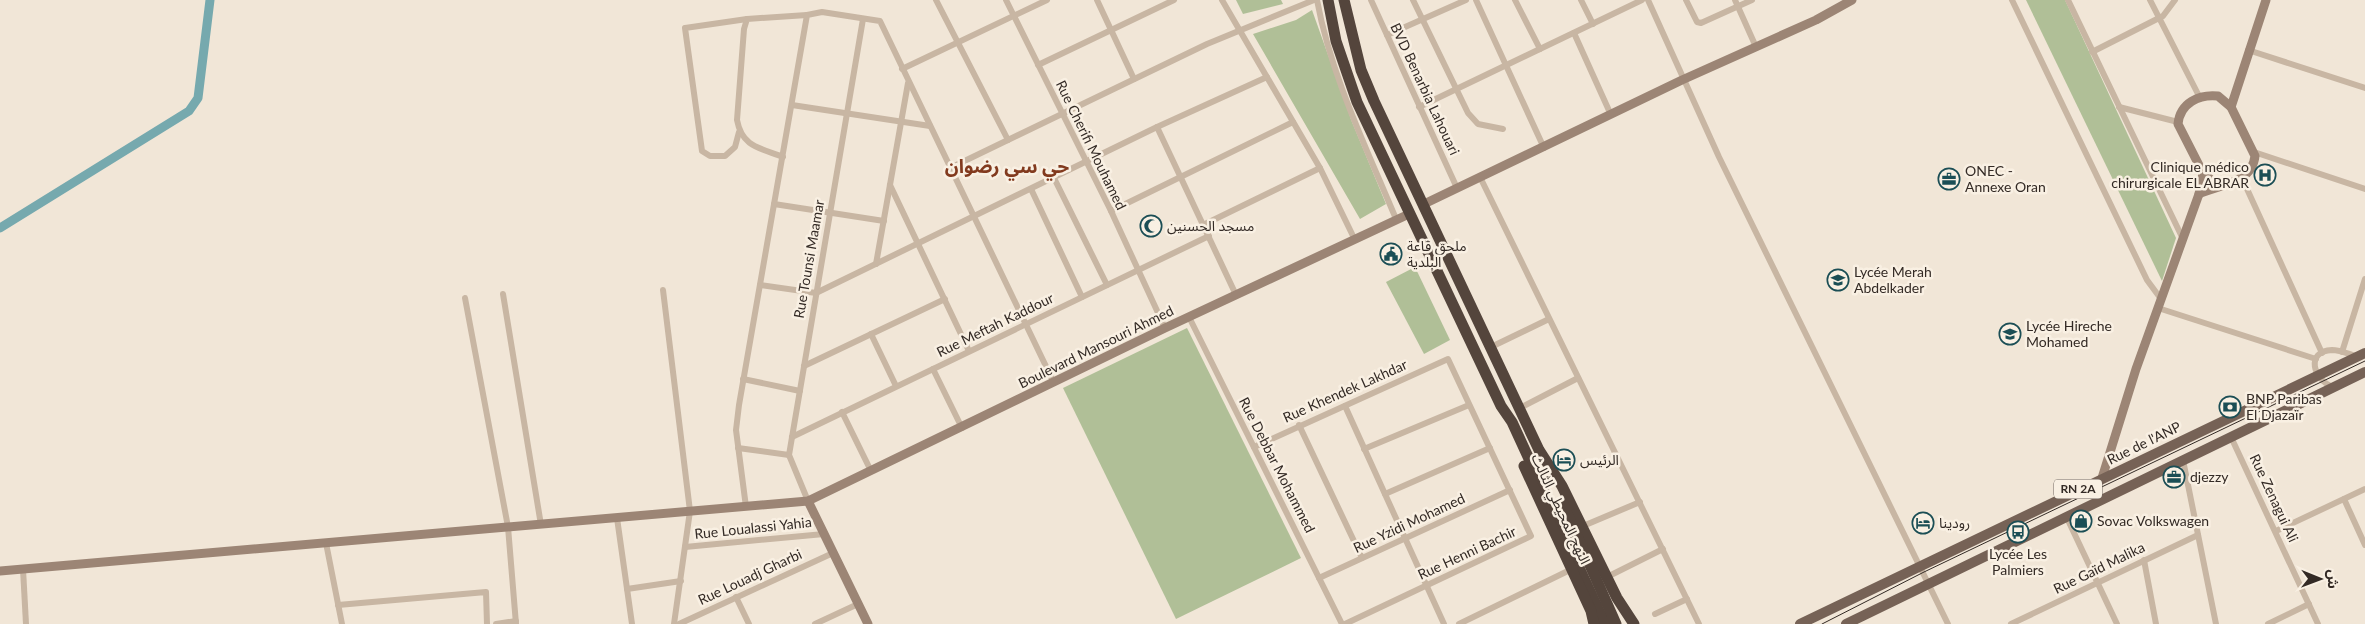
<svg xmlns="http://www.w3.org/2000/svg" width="2365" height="624" viewBox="0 0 2365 624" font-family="Lato,'Noto Sans Arabic',sans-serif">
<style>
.green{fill:#b0bf97}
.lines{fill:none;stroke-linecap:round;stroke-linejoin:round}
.canal{stroke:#76a9ae;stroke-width:9}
.street{stroke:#c8b6a3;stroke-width:6}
.secondary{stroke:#9c8575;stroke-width:9}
.primary{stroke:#766256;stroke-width:10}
.highway{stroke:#54453c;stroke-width:11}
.tram{stroke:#332a25;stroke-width:1}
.labels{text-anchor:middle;stroke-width:5;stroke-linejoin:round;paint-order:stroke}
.shield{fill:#f9f0e3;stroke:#6e655e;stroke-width:1}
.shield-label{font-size:12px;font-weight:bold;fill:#332a25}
.street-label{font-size:14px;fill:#332a25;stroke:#f9f0e3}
.poi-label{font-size:14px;fill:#332a25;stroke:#f9f0e3;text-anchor:start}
.district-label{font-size:19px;font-weight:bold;fill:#823a1e;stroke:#f9f0e3}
</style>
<rect width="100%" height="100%" fill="#f1e6d7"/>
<!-- green -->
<g class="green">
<path d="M1236,0H1281L1283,4L1243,14Z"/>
<path d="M2026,0H2065L2176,238L2162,281Z"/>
<path d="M1312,10L1352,122L1386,204L1360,219L1253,34L1296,20Z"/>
<path d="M1415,267L1450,340L1424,354L1386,282Z"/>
<path d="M1187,328L1301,558L1176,619L1063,388Z"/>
</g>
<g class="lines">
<!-- canal -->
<path class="canal" d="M0,228L189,111L198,98L210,0"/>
<!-- street -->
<g class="street">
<path d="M936,0L1008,140"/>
<path d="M1006,0L1111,211L1165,328"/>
<path d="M1097,0L1134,79"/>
<path d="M1222,0L1320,168L1354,238"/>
<path d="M1317,0C1331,76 1366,147 1396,219"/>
<path d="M1371,0L1457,188"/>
<path d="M1413,0L1468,113L1478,124L1503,129"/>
<path d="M1476,0L1544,148"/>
<path d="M1515,0L1540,49"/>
<path d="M1581,0L1593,24"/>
<path d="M1648,0L1719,157L1948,624"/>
<path d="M1686,0L1697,22L1701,23L1752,0"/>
<path d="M1735,0L1756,47"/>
<path d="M2012,0L2147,280L2161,299"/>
<path d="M2068,0L2182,237"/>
<path d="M2150,0L2199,96"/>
<path d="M1574,33L1611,115"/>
<path d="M1387,35L1466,0"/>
<path d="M2248,50L2365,88"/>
<path d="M2092,52L2163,16L2175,0"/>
<path d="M1038,65L1174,0"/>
<path d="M902,69L1047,0"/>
<path d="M792,105L930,126"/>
<path d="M1419,107L1642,0"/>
<path d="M2119,107L2178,122"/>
<path d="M1157,127L1236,295"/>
<path d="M739,132L735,147L725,156H710L702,151L685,28L747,19"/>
<path d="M2254,152L2365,189"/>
<path d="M783,157C760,148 742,147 737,120L744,29L747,19L807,15"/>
<path d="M950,168L1207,44L1314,0"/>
<path d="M1480,177L1699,624"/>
<path d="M1054,178L1107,285"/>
<path d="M2242,178L2322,353"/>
<path d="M890,185L969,351"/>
<path d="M1031,189L1082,297"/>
<path d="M774,204L884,221"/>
<path d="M1111,211L1293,122"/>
<path d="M1203,225L1320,168"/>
<path d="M876,264L908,83"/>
<path d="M760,285L816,293L1157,127L1267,77"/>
<path d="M663,290L690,511L674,624"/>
<path d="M503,294L541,525"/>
<path d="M465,298L508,527L516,624"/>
<path d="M2158,308L2316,359"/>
<path d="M1189,317L1342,624"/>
<path d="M871,334L896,386"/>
<path d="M1491,347L1549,319"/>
<path d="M2342,352L2365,279"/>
<path d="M804,366L945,299"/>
<path d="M933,369L962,428"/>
<path d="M743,379L800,391"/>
<path d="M2333,387C2313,380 2305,351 2332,350C2340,350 2349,354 2356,356"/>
<path d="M1345,406L1444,624"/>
<path d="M1520,408L1578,378"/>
<path d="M842,412L871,471"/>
<path d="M1299,425L1362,558"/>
<path d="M792,437L1209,236"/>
<path d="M2231,437L2318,624"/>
<path d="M1254,447L1448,359L1531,536L1345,624"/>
<path d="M738,448L789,455"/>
<path d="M1364,449L1469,405"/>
<path d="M2183,460L2216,624"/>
<path d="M1385,494L1490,448"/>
<path d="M2344,499L2365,545"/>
<path d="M808,501L789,455L863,19"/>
<path d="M746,507L736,430L739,405L807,15L822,12L880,21L1054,383"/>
<path d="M617,518L632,624"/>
<path d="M2067,518L2117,624"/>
<path d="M1583,526L1640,502"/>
<path d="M2276,531L2365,489"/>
<path d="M326,543L342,624"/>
<path d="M685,547L824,534"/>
<path d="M2144,560L2156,624"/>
<path d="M23,569L26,624"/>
<path d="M1607,577L1663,549"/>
<path d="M1319,578L1510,490"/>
<path d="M627,589L681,581"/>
<path d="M736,597L749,624"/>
<path d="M338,605L486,592L487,624"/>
<path d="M1655,614L1687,599"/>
<path d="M496,624L516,621"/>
<path d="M679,624L833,553"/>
<path d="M815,624L858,604"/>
<path d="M1459,624L1572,569"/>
<path d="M2011,624L2198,535"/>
<path d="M2268,624L2309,604"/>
</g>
<!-- secondary -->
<g class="secondary">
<path d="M2231,107L2266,0"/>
<path d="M2199,194C2218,185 2252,184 2255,156L2231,107L2218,96C2199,94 2180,103 2178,124L2203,173L2218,186"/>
<path d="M1424,204L1682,80L1816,20L1852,0"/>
<path d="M2102,478L2136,369L2199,194L2203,173"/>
<path d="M808,501L868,624"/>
<path d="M0,571L808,501L1165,328L1409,214"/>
</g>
<!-- primary -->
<g class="primary">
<path d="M1800,624L2365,353"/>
<path d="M1846,624L2365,372"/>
</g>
<!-- highway -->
<g class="highway">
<path d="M1328,0L1336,41L1357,102L1501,406L1512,422L1605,624"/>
<path d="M1344,0L1361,70L1374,101L1539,450L1562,486L1617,598L1634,624"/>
<path d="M1524,466L1591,611L1594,624"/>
<path d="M1562,502L1616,624"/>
</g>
<!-- tram -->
<path class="tram" d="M1822,624L1924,572L2365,361"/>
</g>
<!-- icons -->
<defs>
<g id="hospital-ring" transform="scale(1.125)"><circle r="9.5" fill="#f9f0e3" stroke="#1b4e55" stroke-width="1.5"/><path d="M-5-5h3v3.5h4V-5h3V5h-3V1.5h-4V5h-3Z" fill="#1b4e55"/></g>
<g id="office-ring" transform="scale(1.125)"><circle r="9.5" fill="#f9f0e3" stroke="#1b4e55" stroke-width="1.5"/><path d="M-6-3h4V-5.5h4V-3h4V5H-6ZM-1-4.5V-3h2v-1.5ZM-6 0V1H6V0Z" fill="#1b4e55"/></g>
<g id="mosque-ring" transform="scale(1.125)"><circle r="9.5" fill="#f9f0e3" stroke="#1b4e55" stroke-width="1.5"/><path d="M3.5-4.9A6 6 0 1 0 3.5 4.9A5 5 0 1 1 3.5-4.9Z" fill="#1b4e55"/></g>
<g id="civic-ring" transform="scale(1.125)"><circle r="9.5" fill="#f9f0e3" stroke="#1b4e55" stroke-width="1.5"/><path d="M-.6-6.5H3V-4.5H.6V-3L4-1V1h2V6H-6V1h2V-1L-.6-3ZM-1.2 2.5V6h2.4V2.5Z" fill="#1b4e55"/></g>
<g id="school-ring" transform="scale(1.125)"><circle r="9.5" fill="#f9f0e3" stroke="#1b4e55" stroke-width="1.5"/><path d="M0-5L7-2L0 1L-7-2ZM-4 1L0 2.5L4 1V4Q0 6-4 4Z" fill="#1b4e55"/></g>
<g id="bank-ring" transform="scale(1.125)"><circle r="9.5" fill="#f9f0e3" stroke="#1b4e55" stroke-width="1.5"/><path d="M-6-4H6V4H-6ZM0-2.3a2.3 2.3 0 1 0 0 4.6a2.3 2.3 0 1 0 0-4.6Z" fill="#1b4e55"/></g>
<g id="hotel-ring" transform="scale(1.125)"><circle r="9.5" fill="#f9f0e3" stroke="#1b4e55" stroke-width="1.5"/><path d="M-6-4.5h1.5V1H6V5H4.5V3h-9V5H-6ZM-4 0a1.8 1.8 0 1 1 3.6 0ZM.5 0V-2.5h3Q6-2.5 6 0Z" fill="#1b4e55"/></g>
<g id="shop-ring" transform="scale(1.125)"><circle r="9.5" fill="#f9f0e3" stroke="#1b4e55" stroke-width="1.5"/><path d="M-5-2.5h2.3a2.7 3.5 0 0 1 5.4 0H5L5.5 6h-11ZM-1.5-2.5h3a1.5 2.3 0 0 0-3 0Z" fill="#1b4e55"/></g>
<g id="bus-ring" transform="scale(1.125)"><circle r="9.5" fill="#f9f0e3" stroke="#1b4e55" stroke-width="1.5"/><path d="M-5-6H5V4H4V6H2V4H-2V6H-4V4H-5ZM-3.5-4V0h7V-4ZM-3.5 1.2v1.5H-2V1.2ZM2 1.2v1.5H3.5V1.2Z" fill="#1b4e55"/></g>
</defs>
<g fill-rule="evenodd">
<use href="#hospital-ring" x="2265" y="175"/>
<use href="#office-ring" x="1949" y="179"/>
<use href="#mosque-ring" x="1151" y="226"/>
<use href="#civic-ring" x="1391" y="254"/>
<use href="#school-ring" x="1838" y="280"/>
<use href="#school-ring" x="2010" y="334"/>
<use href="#bank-ring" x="2230" y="407"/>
<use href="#hotel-ring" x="1564" y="460"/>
<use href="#office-ring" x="2174" y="477"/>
<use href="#shop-ring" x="2081" y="521"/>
<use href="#hotel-ring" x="1923" y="523"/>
<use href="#bus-ring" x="2018" y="532"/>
</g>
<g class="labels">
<!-- shield labels -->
<rect class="shield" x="2054" y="479.5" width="48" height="19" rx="4"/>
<g class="shield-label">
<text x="2078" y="493">RN 2A</text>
</g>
<!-- street labels -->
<g class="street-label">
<text transform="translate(1425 89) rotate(65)" y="5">BVD Benarbia Lahouari</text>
<text transform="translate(1091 145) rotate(64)" y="5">Rue Cherifi Mouhamed</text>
<text transform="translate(809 259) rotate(-80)" y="5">Rue Tounsi Maamar</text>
<text transform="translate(995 325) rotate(-26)" y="5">Rue Meftah Kaddour</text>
<text transform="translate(1096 347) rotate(-26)" y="5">Boulevard Mansouri Ahmed</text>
<text transform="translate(1345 391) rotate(-24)" y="5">Rue Khendek Lakhdar</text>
<text transform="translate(2144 443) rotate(-26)" y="5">Rue de l'ANP</text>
<text transform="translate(1277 465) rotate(63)" y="5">Rue Debbar Mohammed</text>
<text transform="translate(2274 498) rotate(65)" y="5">Rue Zenagui Ali</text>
<text transform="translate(1561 509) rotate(65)" y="5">النهج المحيطي الثالث</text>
<text transform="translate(1409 523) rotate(-25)" y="5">Rue Yzidi Mohamed</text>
<text transform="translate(753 528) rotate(-6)" y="5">Rue Loualassi Yahia</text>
<text transform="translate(1467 553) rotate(-25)" y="5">Rue Henni Bachir</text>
<text transform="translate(2099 568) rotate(-26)" y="5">Rue Gaïd Malika</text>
<text transform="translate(750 577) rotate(-25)" y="5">Rue Louadj Gharbi</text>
</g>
<!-- poi labels -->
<g class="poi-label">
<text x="2249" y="172" text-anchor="end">Clinique médico<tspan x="2249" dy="16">chirurgicale EL ABRAR</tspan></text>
<text x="1965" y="176">ONEC -<tspan x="1965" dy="16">Annexe Oran</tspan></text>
<text x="1167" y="231">مسجد الحسنين</text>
<text x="1407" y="251">ملحق قاعة<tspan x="1407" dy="16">البلدية</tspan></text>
<text x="1854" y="277">Lycée Merah<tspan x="1854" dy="16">Abdelkader</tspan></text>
<text x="2026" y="331">Lycée Hireche<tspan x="2026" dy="16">Mohamed</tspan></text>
<text x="2246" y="404">BNP Paribas<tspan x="2246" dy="16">El Djazaïr</tspan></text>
<text x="1580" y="465">الرئيس</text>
<text x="2190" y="482">djezzy</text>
<text x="2097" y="526">Sovac Volkswagen</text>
<text x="1939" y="528">رودينا</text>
<text x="2018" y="559" text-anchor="middle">Lycée Les<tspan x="2018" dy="16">Palmiers</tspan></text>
</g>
<!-- district labels -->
<g class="district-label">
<text x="1007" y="173">حي سي رضوان</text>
</g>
</g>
<!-- north arrow -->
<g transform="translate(2320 579) rotate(91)" stroke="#f9f0e3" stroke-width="4" paint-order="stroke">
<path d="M0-4L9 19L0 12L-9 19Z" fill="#332a25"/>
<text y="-8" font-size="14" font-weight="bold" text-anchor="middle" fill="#332a25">ش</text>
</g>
</svg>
